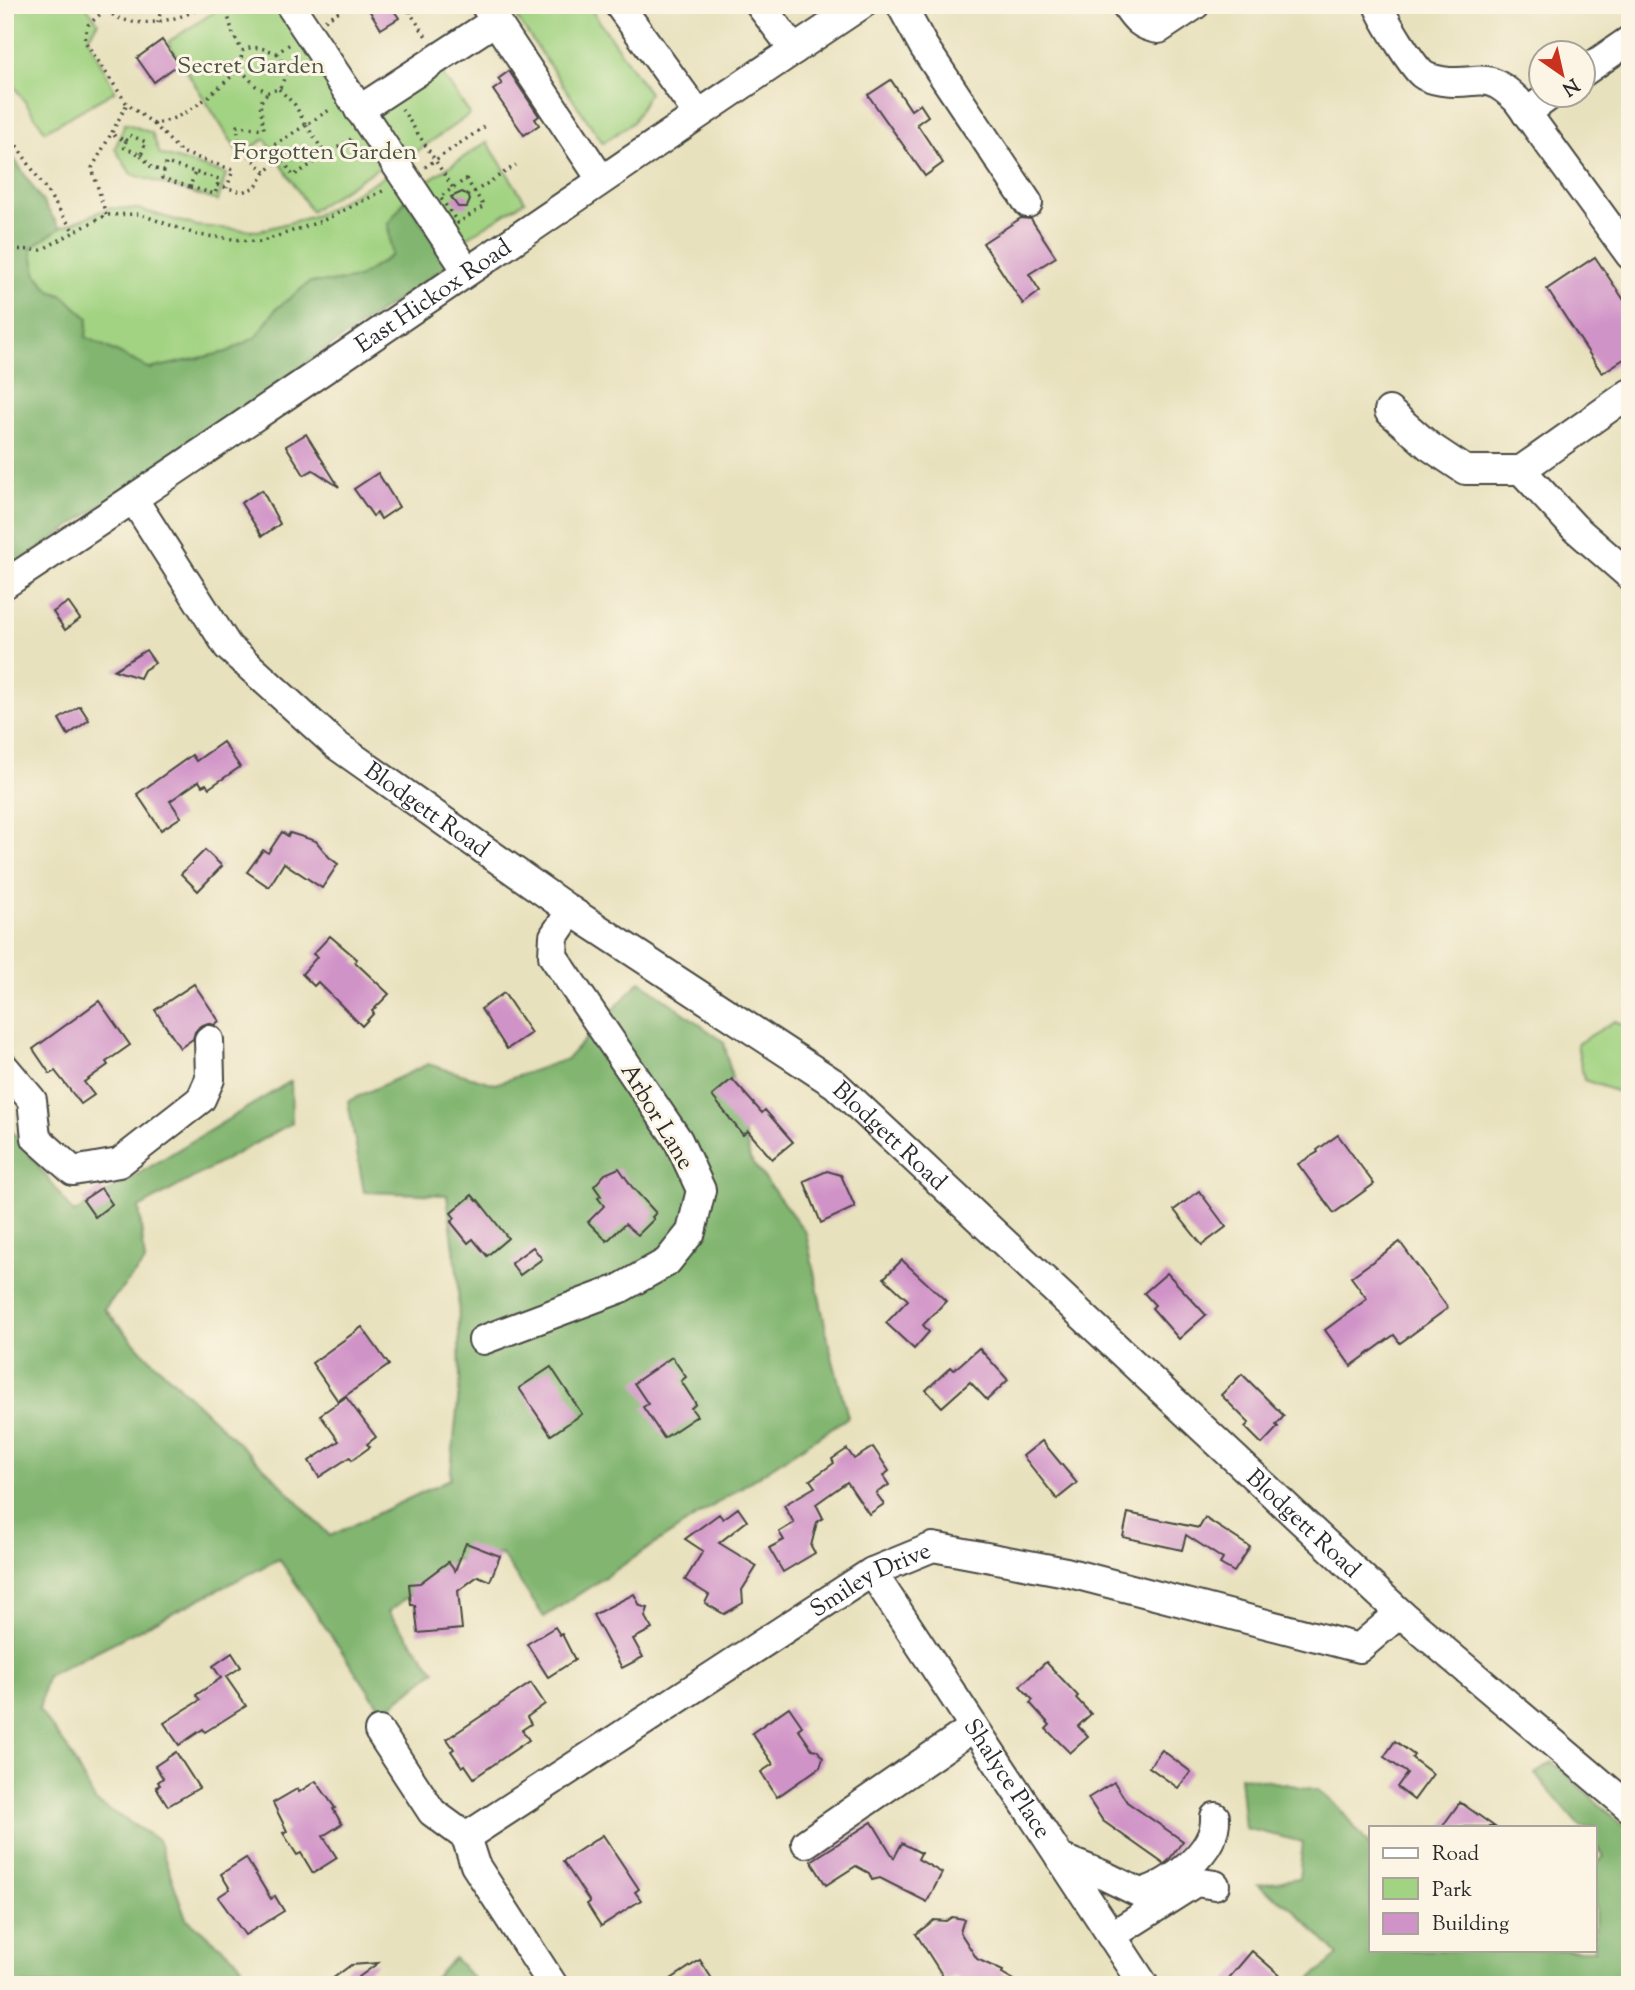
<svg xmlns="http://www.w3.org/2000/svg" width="1635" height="1990" viewBox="0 0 1635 1990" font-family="'Sorts Mill Goudy',serif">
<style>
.green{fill:#a2d382;stroke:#667f56;stroke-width:2}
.forest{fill:#81b570;stroke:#56704e;stroke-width:2}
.building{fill:#d093c7}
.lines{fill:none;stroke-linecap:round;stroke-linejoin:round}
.minor-casing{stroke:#474641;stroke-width:32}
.path{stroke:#474641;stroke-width:3.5;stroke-dasharray:2 5;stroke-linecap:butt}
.minor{stroke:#fff;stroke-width:28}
.labels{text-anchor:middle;stroke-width:6;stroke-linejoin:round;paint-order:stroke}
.park-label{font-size:24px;fill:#495541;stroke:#fcf5e5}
.street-label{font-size:24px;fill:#2b2b2b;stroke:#fcf5e5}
</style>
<rect width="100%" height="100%" fill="#fcf5e5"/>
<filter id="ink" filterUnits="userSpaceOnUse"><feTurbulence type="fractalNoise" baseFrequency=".0143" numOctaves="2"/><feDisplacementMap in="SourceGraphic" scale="14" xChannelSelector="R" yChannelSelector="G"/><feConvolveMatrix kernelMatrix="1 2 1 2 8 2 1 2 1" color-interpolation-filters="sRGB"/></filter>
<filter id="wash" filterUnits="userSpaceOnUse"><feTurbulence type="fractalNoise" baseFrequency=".00686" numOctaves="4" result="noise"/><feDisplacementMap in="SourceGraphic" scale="28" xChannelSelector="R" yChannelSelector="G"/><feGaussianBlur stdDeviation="1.57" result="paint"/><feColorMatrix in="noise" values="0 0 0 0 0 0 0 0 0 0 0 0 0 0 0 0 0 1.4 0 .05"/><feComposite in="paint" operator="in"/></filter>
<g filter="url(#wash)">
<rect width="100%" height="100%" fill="#e8e1bd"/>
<!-- green -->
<g class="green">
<path d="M5,5H85L98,22L88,38L115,91L45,131L5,73Z"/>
<path d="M225,5H280L384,164L311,211L265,139L240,155L168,42Z"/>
<path d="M508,5H588L649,93L633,122L603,143Z"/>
<path d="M438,68L470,114L406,159L374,110Z"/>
<path d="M125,123L152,133L160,154L226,174L218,201L131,174L115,149Z"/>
<path d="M487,142L525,201L459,243L421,185Z"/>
<path d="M390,173L406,199L388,224L392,255L358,278L334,282H310L276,309L257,337L227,352L150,369L85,337L64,296L50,291L36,274L31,248L60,228L109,208L138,209L197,226L258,231L314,216Z"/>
<path d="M1615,1021L1630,1028V1096L1584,1080L1577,1044Z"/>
</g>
<!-- forest -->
<g class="forest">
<path d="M5,145L60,228L31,248L36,274L50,291L64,296L88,318L86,337L150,369L227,352L256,337L276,309L310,282H334L358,278L392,255L388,224L406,199L449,264L5,572V541L9,511L5,506Z"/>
<path d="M640,981L724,1042L750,1159L806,1233L830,1349L848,1417L544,1617L501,1554L455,1560L388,1612L435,1671L383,1712L279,1559L47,1676L39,1710L68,1749L95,1801L158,1840L186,1918L235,1958L256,1985H5V1122L74,1213L291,1081L292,1123L139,1208L145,1262L104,1309L142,1351L272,1475L330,1536L450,1479L460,1381L458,1280L447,1195L364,1192L348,1101L428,1064L495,1084L567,1059Z"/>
<path d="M1552,1762L1630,1832V1985H1304L1338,1955L1294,1910L1258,1885L1299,1878L1303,1842L1245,1828L1240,1776L1318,1790L1338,1807L1371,1847V1950H1595V1866L1604,1856L1595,1845V1827H1580L1535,1774Z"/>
<path d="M454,1958L479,1985H428Z"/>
</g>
<g id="blocks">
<!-- building -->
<g class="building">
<path d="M366,5H390L399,18L381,29Z"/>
<path d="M162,40L179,64L154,82L137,58Z"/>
<path d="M509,71L539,116L535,119L539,125L524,135L493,90L502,84L498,79Z"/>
<path d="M891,80L911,110L920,104L928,116L917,124L943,163L925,176L868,95Z"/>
<path d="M462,192L468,195L470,200L467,207H458L451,197Z"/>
<path d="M1021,218L1031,219L1056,257L1029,274L1040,291L1023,304L983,243Z"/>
<path d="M1595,257L1630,309V355L1602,373L1547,289Z"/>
<path d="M306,434L339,487L313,470L304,475L298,465L286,446Z"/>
<path d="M378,473L399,507L381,519L377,513L373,516L354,489Z"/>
<path d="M262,490L280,524L262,536L241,503Z"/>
<path d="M68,602L80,619L65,630L53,612Z"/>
<path d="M146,650L155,663L144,670L140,678L114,670Z"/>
<path d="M80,706L89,720L68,735L59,719Z"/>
<path d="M223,742L240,767L209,788L206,784L202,786L199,781L170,801L181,817L161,830L137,794L192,755L196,761Z"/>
<path d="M282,832L288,836L290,833L316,841L329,857L338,864L322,888L284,863L269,887L247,872L263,850L268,853Z"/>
<path d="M205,850L222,866L198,891L181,874Z"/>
<path d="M330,936L357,959L355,962L389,994L372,1011L374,1013L362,1026L318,982L314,986L302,974L317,957L313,954Z"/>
<path d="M194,984L219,1021L214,1025L208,1023L200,1026L195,1032L193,1039L180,1048L155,1010Z"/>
<path d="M504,993L531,1033L507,1049L481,1009Z"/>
<path d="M99,1001L130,1045L106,1062L108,1065L84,1082L94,1095L81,1104L55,1071L50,1074L33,1049Z"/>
<path d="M732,1079L762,1113L765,1110L793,1142L772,1159L748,1131L743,1135L712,1096Z"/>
<path d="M1338,1135L1374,1184L1334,1213L1298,1164L1318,1152L1317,1150Z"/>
<path d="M619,1168L632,1187L656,1213L652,1217L654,1219L638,1235L625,1224L607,1241L588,1222L604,1206L598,1198L601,1196L594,1186L605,1174Z"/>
<path d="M827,1171L841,1175L855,1207L821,1223L804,1181Z"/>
<path d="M101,1188L112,1204L95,1217L83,1200Z"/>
<path d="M1199,1191L1226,1227L1202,1245L1174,1210Z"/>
<path d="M472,1195L477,1201L478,1200L508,1238L487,1256L473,1239L468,1243L451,1222L455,1218L451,1213Z"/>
<path d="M1400,1242L1448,1308L1400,1343L1394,1335L1351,1366L1325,1330L1367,1299L1351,1277Z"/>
<path d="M533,1247L542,1259L520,1275L511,1263Z"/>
<path d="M902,1260L946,1301L923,1325L929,1332L914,1349L886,1323L908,1300L884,1278Z"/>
<path d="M1167,1273L1206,1315L1179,1339L1152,1308L1155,1305L1144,1293Z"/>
<path d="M362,1327L389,1365L338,1401L312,1363Z"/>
<path d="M979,1348L1008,1380L987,1400L970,1382L942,1407L926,1390L951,1367L954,1370Z"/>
<path d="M672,1357L686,1377L681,1381L696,1404L691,1408L697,1416L664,1438L643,1407L648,1404L634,1383Z"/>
<path d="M551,1367L582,1414L551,1435L519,1388Z"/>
<path d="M1242,1374L1284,1416L1276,1425L1278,1427L1262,1444L1245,1427L1249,1423L1221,1395Z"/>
<path d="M346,1397L376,1437L367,1444L370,1447L352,1460L350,1457L319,1477L309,1461L339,1441L320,1415Z"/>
<path d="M1042,1441L1077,1483L1057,1499L1023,1456Z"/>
<path d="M873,1447L889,1471L883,1476L889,1485L876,1493L884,1504L869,1514L847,1482L816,1504L823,1518L817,1522L811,1546L815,1553L783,1572L769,1548L784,1540L779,1532L794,1523L784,1505L815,1487L810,1480L834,1463L832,1459L847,1449L854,1459Z"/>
<path d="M738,1508L747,1521L719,1543L757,1566L742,1590L743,1603L724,1614L705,1603L709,1595L685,1580L703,1551L685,1539L719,1514L723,1519Z"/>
<path d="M1128,1513L1199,1528L1205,1518L1250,1547L1234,1572L1220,1564L1223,1559L1186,1535L1182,1550L1123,1537Z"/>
<path d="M466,1543L500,1556L490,1581L478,1576L458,1591L462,1629L418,1633L415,1605H411L409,1584L420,1583L448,1562L455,1571Z"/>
<path d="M634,1594L640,1606L648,1608L645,1617L652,1629L633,1639L643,1657L622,1668L593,1615Z"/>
<path d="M555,1627L560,1635L562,1634L575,1660L548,1677L527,1644Z"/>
<path d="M232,1653L241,1667L226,1677L246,1706L205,1732L203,1729L179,1745L164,1723L200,1700L196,1695L221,1678L213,1666Z"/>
<path d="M1046,1662L1078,1696L1076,1698L1091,1714L1078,1726L1088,1737L1070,1753L1046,1729L1050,1725L1030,1703L1033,1700L1020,1686Z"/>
<path d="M531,1683L545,1704L527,1717L531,1724L522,1730L529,1740L474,1778L465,1765L462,1767L451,1751L454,1749L447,1739Z"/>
<path d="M789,1707L802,1726L798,1729L812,1749L817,1750L823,1758L820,1767L777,1797L761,1772L773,1764L752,1733Z"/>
<path d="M1395,1741L1414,1755L1412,1758L1433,1774L1414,1800L1397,1787L1407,1773L1384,1757Z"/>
<path d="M1162,1750L1191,1772L1178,1788L1149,1767Z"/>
<path d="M176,1752L199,1788L168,1806L156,1787L160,1785L158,1782L163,1778L155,1766Z"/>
<path d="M316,1781L335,1808L333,1809L342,1824L323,1836L337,1858L313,1873L301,1853L297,1855L283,1833L287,1831L273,1803L297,1789L299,1792Z"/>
<path d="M1114,1782L1127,1802L1183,1841L1168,1861L1164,1864L1103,1821L1088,1798Z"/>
<path d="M1460,1802L1495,1827H1442Z"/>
<path d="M872,1822L894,1858L902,1843L921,1853L918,1859L942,1873L927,1902L880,1878L872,1880L869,1873L856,1866L826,1885L811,1861Z"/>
<path d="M603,1835L639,1889L635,1892L641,1900L601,1926L587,1904L590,1902L563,1861Z"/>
<path d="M246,1858L271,1899L275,1896L284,1911L245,1935L218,1897L230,1889L221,1874Z"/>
<path d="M952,1917L964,1919L960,1932L977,1959L1003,1971L1002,1973L1023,1985H972L954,1976L946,1981L916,1934L934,1920L946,1921Z"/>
<path d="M1252,1951L1291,1985H1223Z"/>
<path d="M700,1960L716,1985H662Z"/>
<path d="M378,1963L359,1977L364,1985H324L351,1965Z"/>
</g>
</g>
</g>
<g filter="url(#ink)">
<use href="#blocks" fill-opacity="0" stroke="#474641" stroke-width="2"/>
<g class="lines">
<!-- minor casing -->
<g class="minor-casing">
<g id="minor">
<path d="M290,5L467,271"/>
<path d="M485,5L601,179"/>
<path d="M619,5L698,114"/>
<path d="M760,5L794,50"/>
<path d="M901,5L924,47L1028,203"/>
<path d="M1126,5C1135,19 1142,27 1159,29L1195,5"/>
<path d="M1378,5C1384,20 1411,64 1422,74C1427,78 1436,80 1442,81C1479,87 1483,67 1517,100L1630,255"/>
<path d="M1582,73L1630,40"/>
<path d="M359,110L495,21"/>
<path d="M1526,113L1552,94"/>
<path d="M1389,411L1429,446L1465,470H1521L1630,393"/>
<path d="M1521,470L1574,527L1630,576"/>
<path id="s1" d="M134,500L228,647L336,745L571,911L835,1084L1400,1613L1630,1808"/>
<path id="s2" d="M5,584C293,394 575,196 861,5"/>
<path d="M5,1068L32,1100L36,1138L73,1171L119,1163L201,1099L210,1079L209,1040"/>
<path d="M483,1340L619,1289L667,1262L691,1232L701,1190L678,1140L553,956L554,936L571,911"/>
<path id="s3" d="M872,1572L1144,1985"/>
<path d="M379,1731L432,1812L466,1837L475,1865L553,1985"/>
<path id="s4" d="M466,1837L872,1572L933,1547L1066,1572L1359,1648L1400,1613"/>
<path d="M806,1843L974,1727"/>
<path d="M1060,1858L1103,1875L1140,1893C1170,1886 1217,1851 1215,1817"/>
<path d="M1111,1936L1196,1882L1215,1885"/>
</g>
</g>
<!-- path -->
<g class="path">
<path d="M102,5C125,35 179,21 206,5"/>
<path d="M225,5L233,34L242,51"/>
<path d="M405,5L427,38"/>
<path d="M105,10L88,25L84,40L127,104L154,124C189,118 214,91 240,69"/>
<path d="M410,12L421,5"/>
<path d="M325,20L349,5"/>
<path d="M158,23L162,5"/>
<path d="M277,53C285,67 288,75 279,89L268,92L256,86L240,69L242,51C254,44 264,49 277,53L290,44"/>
<path d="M279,89L295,105L306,125L331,109"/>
<path d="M402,109L453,188"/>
<path d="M154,124L181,152L233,170L227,188"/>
<path d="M306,125L326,155L293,176L274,145Z"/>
<path d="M5,128L74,232"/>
<path d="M126,141L123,147L141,155L146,142L129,135L126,141L111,134L127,104"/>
<path d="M141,155L152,168L164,171L166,163L195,172L190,187L162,178L164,171"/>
<path d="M326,155L351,139"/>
<path d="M425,167L487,125"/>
<path d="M265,172L240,146L237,126L264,129L260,103L268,92"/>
<path d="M466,179L484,206L458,223L440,197Z"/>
<path d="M217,185L242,192L256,187L265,172L282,158"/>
<path d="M190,187L215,194L219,179L195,172"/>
<path d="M474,192L516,165"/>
<path d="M106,215L92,168L111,134"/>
<path d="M5,249L41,250L106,215L139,214L198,235L260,242L322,221L385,190"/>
</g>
<!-- minor -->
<use href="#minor" class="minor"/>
</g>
</g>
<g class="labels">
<!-- park labels -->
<g class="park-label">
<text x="251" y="73">Secret Garden</text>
<text x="325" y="159">Forgotten Garden</text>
</g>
<!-- street labels -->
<g class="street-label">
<text dy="8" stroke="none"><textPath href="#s2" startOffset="516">East Hickox Road</textPath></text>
<text dy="8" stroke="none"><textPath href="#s1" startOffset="432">Blodgett Road</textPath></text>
<text transform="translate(658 1116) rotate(59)" y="8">Arbor Lane</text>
<text dy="8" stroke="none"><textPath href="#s1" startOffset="999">Blodgett Road</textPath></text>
<text dy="8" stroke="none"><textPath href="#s1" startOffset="1566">Blodgett Road</textPath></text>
<text dy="8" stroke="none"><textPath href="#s4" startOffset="480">Smiley Drive</textPath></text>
<text dy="8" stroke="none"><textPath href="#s3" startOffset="247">Shalyce Place</textPath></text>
</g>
</g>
<!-- margin -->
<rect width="1635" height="1990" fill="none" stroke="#fcf5e5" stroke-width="28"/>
<!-- legend -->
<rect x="1369" y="1826" width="228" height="126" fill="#fcf5e5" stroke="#a8a49b" stroke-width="2"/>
<rect x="1383" y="1848" width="35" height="10" fill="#ffffff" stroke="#a8a49b" stroke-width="2"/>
<text x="1432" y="1860" font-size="21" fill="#2b2b2b">Road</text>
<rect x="1383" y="1878" width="35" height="21" fill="#a2d382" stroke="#a8a49b" stroke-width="2"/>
<text x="1432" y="1896" font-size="21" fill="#2b2b2b">Park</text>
<rect x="1383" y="1913" width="35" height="21" fill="#d093c7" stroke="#a8a49b" stroke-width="2"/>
<text x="1432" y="1930" font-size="21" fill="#2b2b2b">Building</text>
<!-- north arrow -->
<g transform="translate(1562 74) rotate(146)"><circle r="33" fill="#fcf5e5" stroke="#a8a49b" stroke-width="2"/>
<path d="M0-5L12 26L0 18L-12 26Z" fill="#c8321e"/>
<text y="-10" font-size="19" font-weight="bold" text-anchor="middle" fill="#2b2b2b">N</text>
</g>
</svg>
